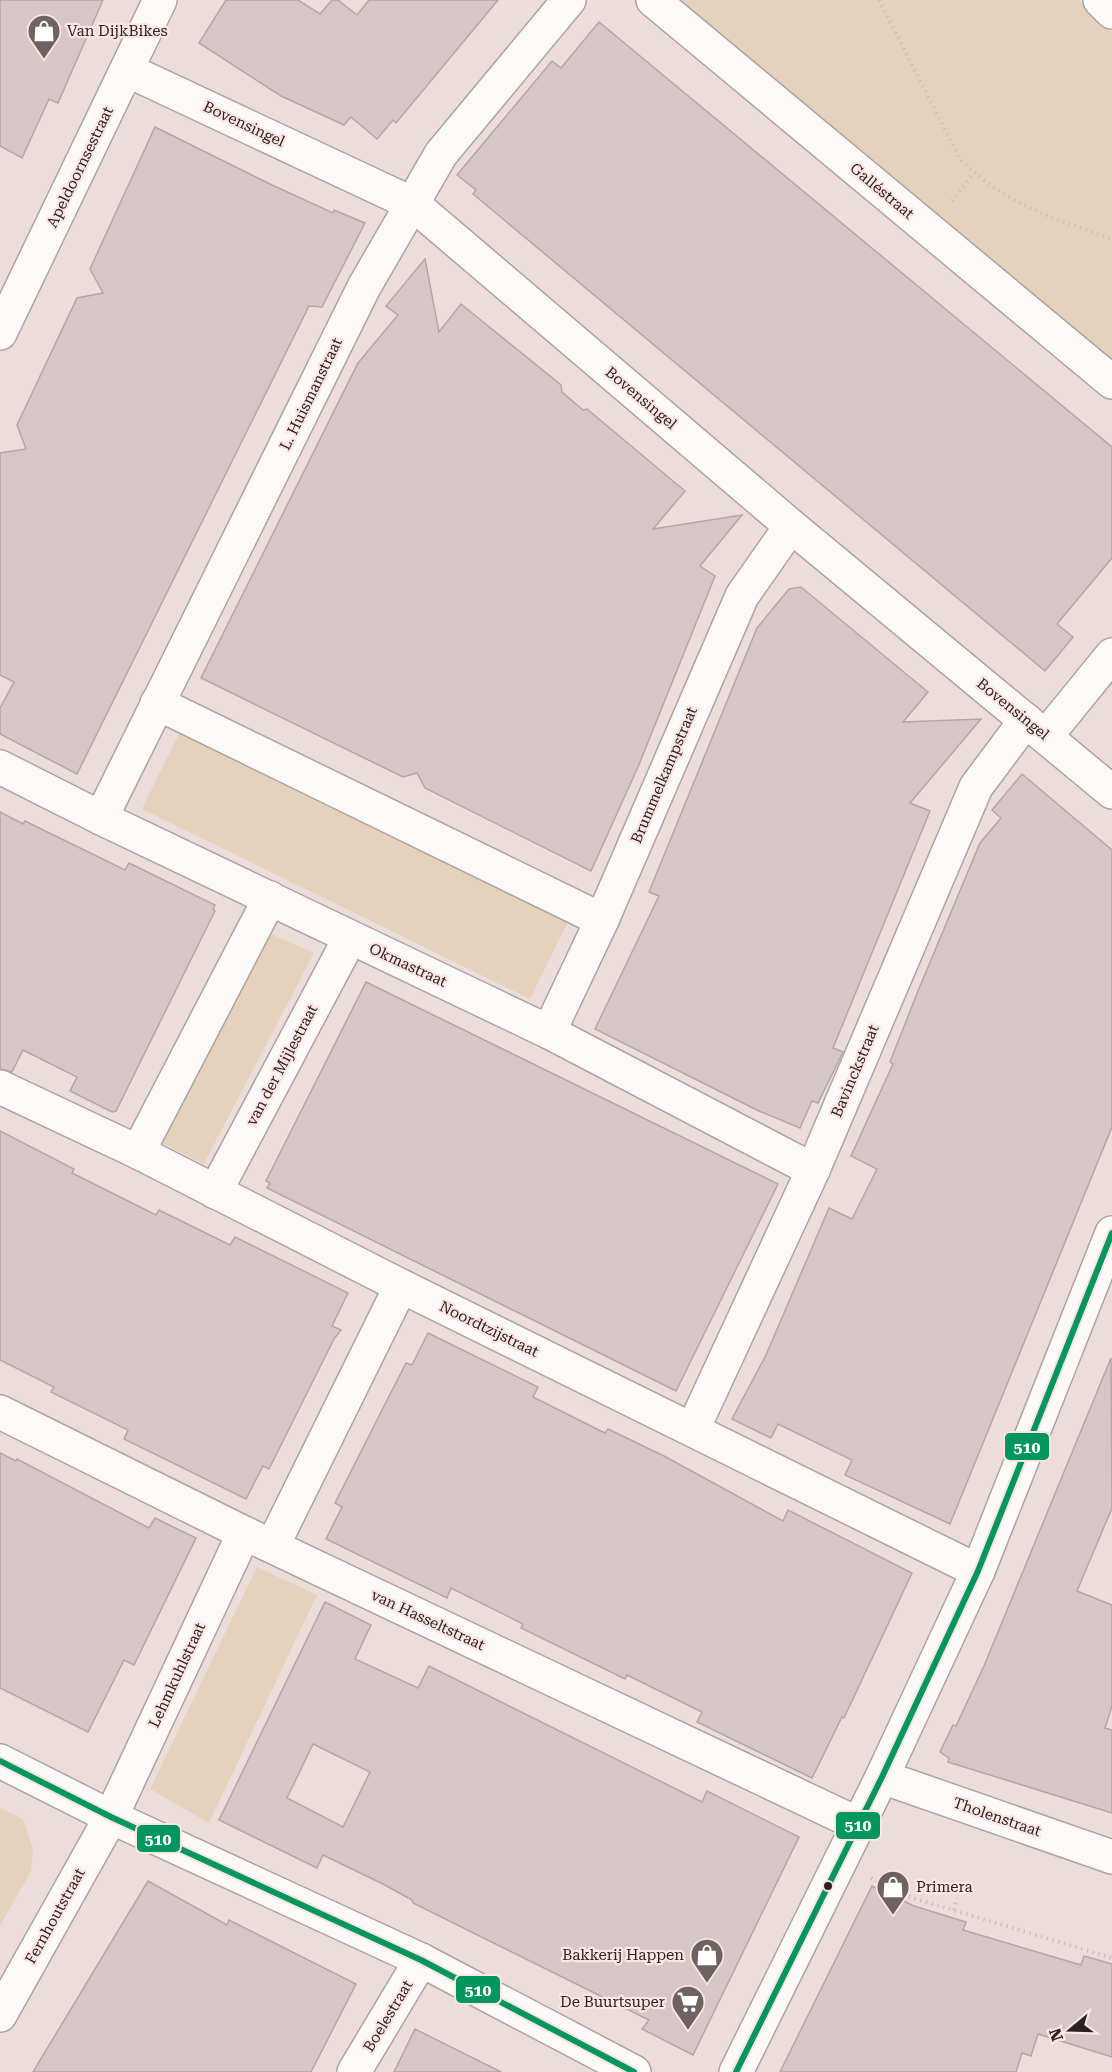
<svg xmlns="http://www.w3.org/2000/svg" width="1112" height="2072" viewBox="0 0 1112 2072" font-family="'Roboto Serif',serif">
<style>
.green{fill:#e4d2bd}
.building{fill:#d7c6c7;stroke:#b2a7a7;stroke-width:1.5;fill-rule:evenodd}
.lines{fill:none;stroke-linecap:round;stroke-linejoin:round}
.minor-casing{stroke:#aea3a1;stroke-width:36}
.path{stroke:#c7c2c1;stroke-width:4;stroke-dasharray:1.5 4.5;stroke-linecap:butt}
.minor{stroke:#fcfaf9;stroke-width:33}
.bus-1-casing{stroke:#fce6e3;stroke-width:10}
.bus-1{stroke:#00965e;stroke-width:6}
.bus-dot{fill:#2c2221;stroke:#fce6e3;stroke-width:2}
.labels{text-anchor:middle;stroke-width:4.5;stroke-linejoin:round;paint-order:stroke}
.poi-label{font-size:15px;fill:#2c2221;stroke:#fce6e3;text-anchor:start}
.street-label{font-size:15px;fill:#2c2221;stroke:#fce6e3}
.line-badge{stroke:#fce6e3;stroke-width:2}
.badge-label{font-size:16px;text-anchor:middle;font-weight:bold;fill:#fff}
</style>
<rect width="100%" height="100%" fill="#ecddda"/>
<!-- green -->
<g class="green">
<path d="M676,0H1078L1112,33V367Z"/>
<path d="M180,732L568,922L530,999L142,809Z"/>
<path d="M269,933L314,953L204,1164L163,1143Z"/>
<path d="M257,1567L317,1595L209,1823L150,1789Z"/>
<path d="M0,1808L23,1819L33,1849L31,1871L0,1926Z"/>
</g>
<!-- building -->
<g class="building">
<path d="M0,0H103L58,103L49,99L22,158L0,146Z"/>
<path d="M226,0H298L320,14L332,0H338L357,15L369,0H498L396,123L393,120L377,139L351,117L344,125L281,96L199,43Z"/>
<path d="M599,22L1112,447V558L1057,624L1073,637L1045,671L473,194L476,190L457,175L552,61L561,68Z"/>
<path d="M155,127L272,185L333,213L334,210L365,223L322,307L309,306L77,774L0,734V708L14,682L0,675V453L26,449L17,425L77,298L103,293L90,269Z"/>
<path d="M425,259L439,332L461,304L561,385L562,392L583,410L587,409L685,491L653,529L742,515L700,566L715,576L638,767L591,871L425,788L417,773L403,777L201,678L358,363L398,315L386,306Z"/>
<path d="M801,587L928,692L903,722L981,719L910,803L930,811L833,1048L843,1052L818,1103L812,1101L800,1128L759,1111L595,1029L659,896L649,892L757,628L789,589Z"/>
<path d="M1022,774L1112,850V1127L950,1524L845,1475L852,1460L778,1424L771,1438L732,1419L766,1355L829,1208L852,1219L877,1169L851,1156L893,1064L890,1062L918,991L980,843L1001,818L992,810Z"/>
<path d="M0,812L23,824L25,821L125,870L129,863L215,905L213,909L215,911L116,1111L112,1112L70,1091L77,1077L23,1050L12,1072L0,1069Z"/>
<path d="M366,982L778,1184L676,1391L267,1188L270,1183L266,1181Z"/>
<path d="M0,1131L74,1169L72,1173L156,1215L159,1210L230,1245L235,1237L348,1293L332,1326L341,1330L334,1339L269,1469L263,1466L246,1499L124,1439L128,1430L51,1392L54,1387L0,1360Z"/>
<path d="M428,1333L538,1387L533,1397L605,1433L608,1429L664,1456L783,1521L788,1510L912,1573L844,1718L842,1717L812,1778L697,1722L702,1712L627,1675L625,1679L521,1628L523,1624L451,1588L447,1598L326,1539L342,1507L335,1503L377,1420L406,1363L412,1365Z"/>
<path d="M1111,1358L1112,1508L1077,1591L1112,1605V1706L1105,1728L1112,1730V1813L948,1762L949,1758L940,1752L953,1725L956,1726L984,1666Z"/>
<path d="M0,1453L16,1461L17,1459L149,1528L155,1518L196,1538L134,1665L124,1660L88,1732L0,1688Z"/>
<path d="M325,1602L371,1625L355,1659L418,1688L429,1666L702,1802L707,1791L799,1837L693,2055L642,2029L649,2020L413,1903L412,1900L383,1884L323,1855L317,1868L219,1820ZM313,1744L370,1772L343,1827L287,1798Z"/>
<path d="M148,1881L227,1925L229,1920L356,1984L311,2072H33Z"/>
<path d="M872,1886L914,1906L966,1922L963,1930L1081,1965L1084,1956L1112,1964V2057L1038,2034L1031,2056L1022,2053L1016,2072H780Z"/>
<path d="M415,2029L501,2072H394Z"/>
</g>
<g class="lines">
<!-- minor casing -->
<g class="minor-casing">
<g id="minor">
<path d="M653,0L1112,382"/>
<path d="M1100,0L1112,12"/>
<path d="M127,70L413,204L791,526L1112,792"/>
<path d="M0,333L160,0"/>
<path d="M157,703L602,920"/>
<path d="M1046,736L1112,655"/>
<path d="M0,767L101,818L549,1032L813,1170"/>
<path d="M101,818L364,287L441,154L569,0"/>
<path d="M549,1032L602,920L742,596L791,526"/>
<path d="M0,1087L138,1152L401,1286L978,1571"/>
<path d="M138,1152L270,898"/>
<path d="M215,1192L350,938"/>
<path d="M0,1412L244,1533L858,1824"/>
<path d="M693,1429L813,1170L976,787L1026,720"/>
<path d="M273,1545L401,1286"/>
<path d="M0,1761L111,1817L421,1960L634,2072"/>
<path d="M882,1777L1112,1857"/>
<path d="M0,2015L111,1817L244,1533"/>
<path d="M354,2072L421,1960"/>
<path d="M736,2072L882,1777L978,1571L1112,1233"/>
</g>
</g>
<!-- path -->
<g class="path">
<path d="M879,0L960,159C1006,205 1053,218 1112,239"/>
<path d="M952,201L974,173"/>
<path d="M871,1878L910,1897L1112,1958"/>
<path d="M954,1910L957,1898"/>
</g>
<!-- minor -->
<use href="#minor" class="minor"/>
<!-- bus-1 casing -->
<g class="bus-1-casing">
<g id="bus-1">
<path d="M0,1761L111,1817L421,1960L634,2072"/>
<path d="M736,2072L882,1777L978,1571L1112,1233"/>
</g>
</g>
<!-- bus-1 -->
<use href="#bus-1" class="bus-1"/>
</g>
<!-- icons -->
<defs>
<g id="shop-pin" transform="scale(1.725)"><path d="M0 17L-7.5 6A9.5 9.5 0 1 1 7.5 6Z" fill="#6f6362" stroke="#fce6e3"/><path d="M-5-2.5h2.3a2.7 3.5 0 0 1 5.4 0H5L5.5 6h-11ZM-1.5-2.5h3a1.5 2.3 0 0 0-3 0Z" fill="#fff"/></g>
<g id="supermarket-pin" transform="scale(1.725)"><path d="M0 17L-7.5 6A9.5 9.5 0 1 1 7.5 6Z" fill="#6f6362" stroke="#fce6e3"/><path d="M-6-5.5h2.5l.6 2H6L4.5 2H-2.5L-4.4-4H-6ZM-1.5 3.2a1.3 1.3 0 1 0 .1 0ZM3 3.2a1.3 1.3 0 1 0 .1 0Z" fill="#fff"/></g>
</defs>
<g fill-rule="evenodd">
<use href="#shop-pin" x="44" y="31"/>
<use href="#shop-pin" x="893" y="1887"/>
<use href="#shop-pin" x="707" y="1955"/>
<use href="#supermarket-pin" x="688" y="2002"/>
</g>
<!-- markers -->
<circle class="bus-dot" cx="828" cy="1886" r="5"/>
<g class="labels">
<!-- poi labels -->
<g class="poi-label">
<text x="67" y="36">Van DijkBikes</text>
<text x="916" y="1892">Primera</text>
<text x="684" y="1960" text-anchor="end">Bakkerij Happen</text>
<text x="665" y="2007" text-anchor="end">De Buurtsuper</text>
</g>
<!-- street labels -->
<g class="street-label">
<text transform="translate(244 124) rotate(25)" y="5">Bovensingel</text>
<text transform="translate(80 167) rotate(-64)" y="5">Apeldoornsestraat</text>
<text transform="translate(882 191) rotate(40)" y="5">Galléstraat</text>
<text transform="translate(311 394) rotate(-64)" y="5">L. Huismanstraat</text>
<text transform="translate(641 398) rotate(40)" y="5">Bovensingel</text>
<text transform="translate(1013 709) rotate(39)" y="5">Bovensingel</text>
<text transform="translate(664 775) rotate(-67)" y="5">Brummelkampstraat</text>
<text transform="translate(408 965) rotate(25)" y="5">Okmastraat</text>
<text transform="translate(282 1065) rotate(-62)" y="5">van der Mijlestraat</text>
<text transform="translate(855 1071) rotate(-67)" y="5">Bavinckstraat</text>
<text transform="translate(489 1329) rotate(26)" y="5">Noordtzijstraat</text>
<text transform="translate(428 1620) rotate(25)" y="5">van Hasseltstraat</text>
<text transform="translate(177 1675) rotate(-65)" y="5">Lehmkuhlstraat</text>
<text transform="translate(997 1817) rotate(19)" y="5">Tholenstraat</text>
<text transform="translate(55 1916) rotate(-61)" y="5">Fernhoutstraat</text>
<text transform="translate(388 2016) rotate(-59)" y="5">Boelestraat</text>
</g>
</g>
<g class="line-badge">
<rect x="1004" y="1432" width="46" height="29" rx="6" fill="#00965e"/>
<rect x="835" y="1811" width="46" height="29" rx="6" fill="#00965e"/>
<rect x="136" y="1824" width="45" height="29" rx="6" fill="#00965e"/>
<rect x="455" y="1975" width="46" height="29" rx="6" fill="#00965e"/>
</g>
<g class="badge-label">
<text x="1027" y="1453">510</text>
<text x="858" y="1831">510</text>
<text x="158" y="1845">510</text>
<text x="478" y="1996">510</text>
</g>
<!-- north arrow -->
<g transform="translate(1070 2030) rotate(251)" stroke="#fce6e3" stroke-width="4.5" paint-order="stroke">
<path d="M0-4.5L10 22L0 15L-10 22Z" fill="#2c2221"/>
<text y="-9" font-size="16" font-weight="bold" text-anchor="middle" fill="#2c2221">N</text>
</g>
</svg>
